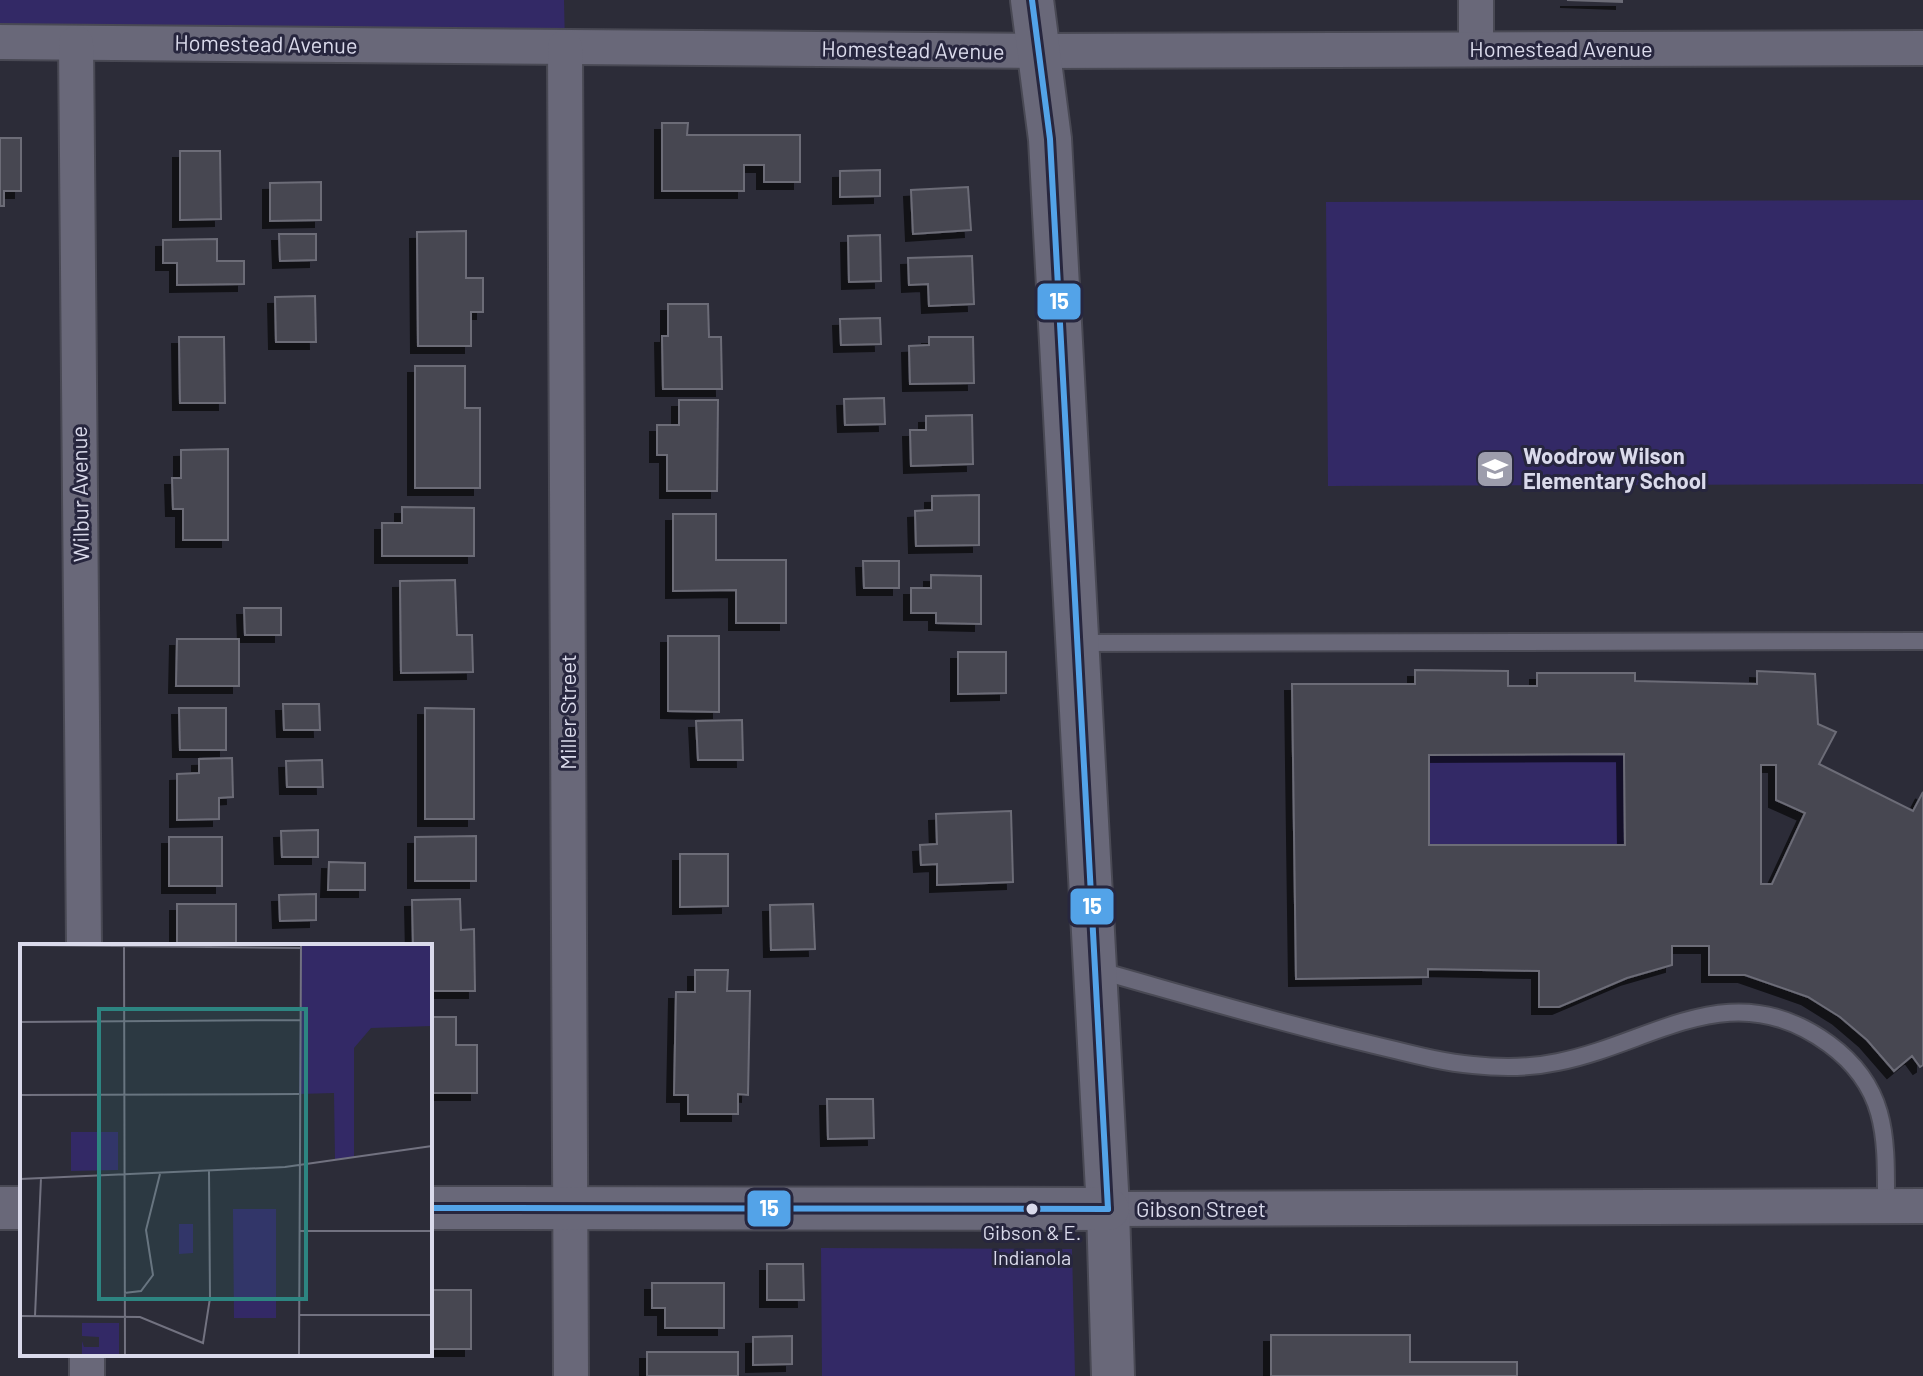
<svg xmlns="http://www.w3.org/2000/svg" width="1923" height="1376" viewBox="0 0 1923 1376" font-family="Barlow,sans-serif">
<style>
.green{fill:#332966}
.building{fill:#464651;stroke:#6c6c77;stroke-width:2;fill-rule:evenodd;filter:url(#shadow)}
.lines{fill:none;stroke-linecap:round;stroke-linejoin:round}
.service-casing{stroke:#494954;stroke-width:20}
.minor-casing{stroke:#494954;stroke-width:38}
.tertiary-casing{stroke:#494954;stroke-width:46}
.service{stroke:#696879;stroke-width:16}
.minor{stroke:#696879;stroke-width:34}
.tertiary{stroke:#696879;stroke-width:42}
.bus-1-casing{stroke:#27263e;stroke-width:12}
.bus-1{stroke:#53a3e8;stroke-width:6}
.bus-dot{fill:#dadaeb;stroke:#27263e;stroke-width:3}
.labels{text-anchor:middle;stroke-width:6;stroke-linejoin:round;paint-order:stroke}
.bus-label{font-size:20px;fill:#dadaeb;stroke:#27263e}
.street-label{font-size:22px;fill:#dadaeb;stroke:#27263e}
.poi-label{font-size:22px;font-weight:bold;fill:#dadaeb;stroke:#27263e;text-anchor:start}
.inset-road{fill:none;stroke:#727280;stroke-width:2}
.view{fill:#2d8581;fill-opacity:0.15;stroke:#2d8581;stroke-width:4}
.inset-edge{fill:none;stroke:#dadaeb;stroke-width:4}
.line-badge{stroke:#27263e;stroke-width:3}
.badge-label{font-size:22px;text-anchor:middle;font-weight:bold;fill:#fff}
</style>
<defs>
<filter id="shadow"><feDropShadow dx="-7" dy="7" stdDeviation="0" flood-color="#0009"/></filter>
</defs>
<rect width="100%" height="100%" fill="#2c2c38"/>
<!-- green -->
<g class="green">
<path d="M0,0H564L565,47L0,42Z"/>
<path d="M1923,200V484L1328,486L1326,202Z"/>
<path d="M1624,754L1625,845H1429V755Z"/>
<path d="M821,1248L1072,1249L1075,1376H822Z"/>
</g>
<!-- building -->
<g class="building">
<path d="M1567,0H1622V2Z"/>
<path d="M662,123H688L687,135H800V182H764V165H744V191H662Z"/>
<path d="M0,138H21V191H4V206H0Z"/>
<path d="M180,151H220L221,219L180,220Z"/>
<path d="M880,170V196L840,197V171Z"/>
<path d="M321,182V220L270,221V183Z"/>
<path d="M968,187L971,230L913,234L911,190Z"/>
<path d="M466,231V278H483V312H471V346H418L417,232Z"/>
<path d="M279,234H316V260L280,261Z"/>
<path d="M880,235L881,281L849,282L848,236Z"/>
<path d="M217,239V261H244V284L177,285V263H163V240Z"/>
<path d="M972,256L974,304L929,306L928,284L909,285L908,258Z"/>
<path d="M315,296L316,342H276L275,297Z"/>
<path d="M668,304H708L709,337H721L722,389H663L662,336H668Z"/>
<path d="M880,318L881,344L841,345L840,319Z"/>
<path d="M179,337H224L225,403H180Z"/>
<path d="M929,337H973L974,383L910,384L909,346L929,345Z"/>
<path d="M415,366H465V408H480V488H415Z"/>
<path d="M884,398L885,424L845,425L844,399Z"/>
<path d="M679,400H718L717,491H667V455H657V425H679Z"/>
<path d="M972,415L973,464L911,466L910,430H926V416Z"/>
<path d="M228,449V540H183V509H173L172,478H181V450Z"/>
<path d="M979,495V545L916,546L915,511L932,510V496Z"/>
<path d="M402,507L474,508V556H382V523H402Z"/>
<path d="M673,514H716V560H786V623H736V590L673,591Z"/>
<path d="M863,561H899V588H864Z"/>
<path d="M931,575L981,576V624L936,623V613H911V588H931Z"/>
<path d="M455,580L457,635H472L473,672L401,673L400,581Z"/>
<path d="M244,608H281V635H245Z"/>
<path d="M668,636H719V712L668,711Z"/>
<path d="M177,639H239V686H176Z"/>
<path d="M958,652H1006V693L958,694Z"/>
<path d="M1415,670L1508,671V686H1537V673H1635V681L1757,684V671L1815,674L1818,724L1836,732L1819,764L1913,811L1923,792V1065L1920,1067L1912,1056L1894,1071L1867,1040L1840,1017L1808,997L1745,975H1709V946H1672V965L1627,978L1559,1007H1539V971L1428,969V977L1296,979L1292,684H1415ZM1624,754L1625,845H1429V755ZM1761,765H1776V800L1805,813L1772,884H1761Z"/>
<path d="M283,704H319L320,730H284Z"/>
<path d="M179,708H226V750H180Z"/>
<path d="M425,708L474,709V819H425Z"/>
<path d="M742,720L743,760H698L696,721Z"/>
<path d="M232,758L233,797L219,798V819L177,820V774L199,773V759Z"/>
<path d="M322,760L323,787H287L286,761Z"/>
<path d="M1011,811L1013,882L937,885V864L921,865L920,845L937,844L936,814Z"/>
<path d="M318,830V857H282L281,831Z"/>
<path d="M476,836V881H415V837Z"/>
<rect x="169" y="837" width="53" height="49"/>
<path d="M680,854H728V906L680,907Z"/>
<path d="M329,862L365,863V890H328Z"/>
<path d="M316,894V920L280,921L279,895Z"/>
<path d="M460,899L461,930L474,929L475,991H430V946H413L412,900Z"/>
<rect x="177" y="904" width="59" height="42"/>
<path d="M813,904L815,949L771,950L770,905Z"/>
<path d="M695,970H728L727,991H750L748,1095L738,1094V1114H688V1095H674L676,992H695Z"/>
<path d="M430,1017H456V1045H477V1093H430Z"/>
<path d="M827,1099H873L874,1138L828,1139Z"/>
<path d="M767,1264H803L804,1300H767Z"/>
<path d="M652,1283H724V1328H665V1308H652Z"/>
<rect x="430" y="1290" width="41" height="59"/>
<path d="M1271,1335H1410V1362H1517V1376H1271Z"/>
<path d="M792,1336V1364L753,1365V1337Z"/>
<rect x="647" y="1352" width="91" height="24"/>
</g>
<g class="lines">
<!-- service casing -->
<g class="service-casing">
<g id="service">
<path d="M1078,643L1923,641"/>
<path d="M1097,970C1186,995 1276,1022 1366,1043C1401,1051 1437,1062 1473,1065C1501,1068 1530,1068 1558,1062C1654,1043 1731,972 1829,1044C1889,1088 1886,1139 1886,1206"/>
</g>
</g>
<!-- minor casing -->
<g class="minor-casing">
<g id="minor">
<path d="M1476,0V49"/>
<path d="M0,42L1039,51L1923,48"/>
<path d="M76,43L84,946"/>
<path d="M565,47L571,1376"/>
<path d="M1108,1209L1923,1206"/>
<path d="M87,1354V1376"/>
</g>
</g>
<!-- tertiary casing -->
<g class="tertiary-casing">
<g id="tertiary">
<path d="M1032,0L1050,139L1108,1209L1113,1376"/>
<path d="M0,1208H22"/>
<path d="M430,1208L1108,1209"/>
</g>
</g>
<!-- service -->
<use href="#service" class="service"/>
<!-- minor -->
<use href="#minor" class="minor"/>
<!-- tertiary -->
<use href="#tertiary" class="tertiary"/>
<!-- bus-1 casing -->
<g class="bus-1-casing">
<g id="bus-1">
<path d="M1032,0L1050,139L1108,1209"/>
<path d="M430,1208L1108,1209"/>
</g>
</g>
<!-- bus-1 -->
<use href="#bus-1" class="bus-1"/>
</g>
<!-- icons -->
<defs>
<g id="school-square" transform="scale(2)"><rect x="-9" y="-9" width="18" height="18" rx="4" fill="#9d9dac" stroke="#27263e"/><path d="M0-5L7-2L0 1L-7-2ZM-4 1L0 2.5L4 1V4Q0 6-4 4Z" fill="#fff"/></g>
</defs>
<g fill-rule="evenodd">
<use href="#school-square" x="1495" y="469"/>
</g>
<!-- markers -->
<circle class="bus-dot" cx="1032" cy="1209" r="7"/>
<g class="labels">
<!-- bus labels -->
<g class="bus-label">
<text x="1032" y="1240">Gibson &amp; E.<tspan x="1032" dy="25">Indianola</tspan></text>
</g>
<!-- street labels -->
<g class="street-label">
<text transform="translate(266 44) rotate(1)" y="8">Homestead Avenue</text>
<text x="1561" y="57">Homestead Avenue</text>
<text transform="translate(913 50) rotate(1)" y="8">Homestead Avenue</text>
<text transform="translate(80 494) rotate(-91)" y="8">Wilbur Avenue</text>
<text transform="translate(568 712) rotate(-90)" y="8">Miller Street</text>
<text x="1201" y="1217">Gibson Street</text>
</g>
<!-- poi labels -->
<g class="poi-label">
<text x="1523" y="464">Woodrow Wilson<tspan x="1523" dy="25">Elementary School</tspan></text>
</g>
</g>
<!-- overview -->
<g transform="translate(20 944)">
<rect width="412" height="412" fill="#2c2c38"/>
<path d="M281,0H412V82L351,84L334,104V213L315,216L314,149L279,150ZM98,188V226L51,227V188ZM213,265H256V374H214ZM159,280H173V309L159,310ZM62,379H99V412H62V397L64,403H79V393L62,392Z" fill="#332966"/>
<path class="inset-road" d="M104,0L105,412M0,1L281,4M0,78L280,76M0,151L279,150M0,235L265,223L412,202M279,287H412M104,349L121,347L133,331L126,286L140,230M279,371H412M0,372L120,373L183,399L190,354L189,227M15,372L21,234M279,412L281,0"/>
<path class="view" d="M79,65H286V355H79Z"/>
<rect width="412" height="412" class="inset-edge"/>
</g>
<g class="line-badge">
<rect x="1036" y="282" width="46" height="39" rx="8" fill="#53a3e8"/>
<rect x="1069" y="887" width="46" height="39" rx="8" fill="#53a3e8"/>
<rect x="746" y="1189" width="46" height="39" rx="8" fill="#53a3e8"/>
</g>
<g class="badge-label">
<text x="1059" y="309">15</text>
<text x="1092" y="914">15</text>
<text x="769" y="1216">15</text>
</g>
</svg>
